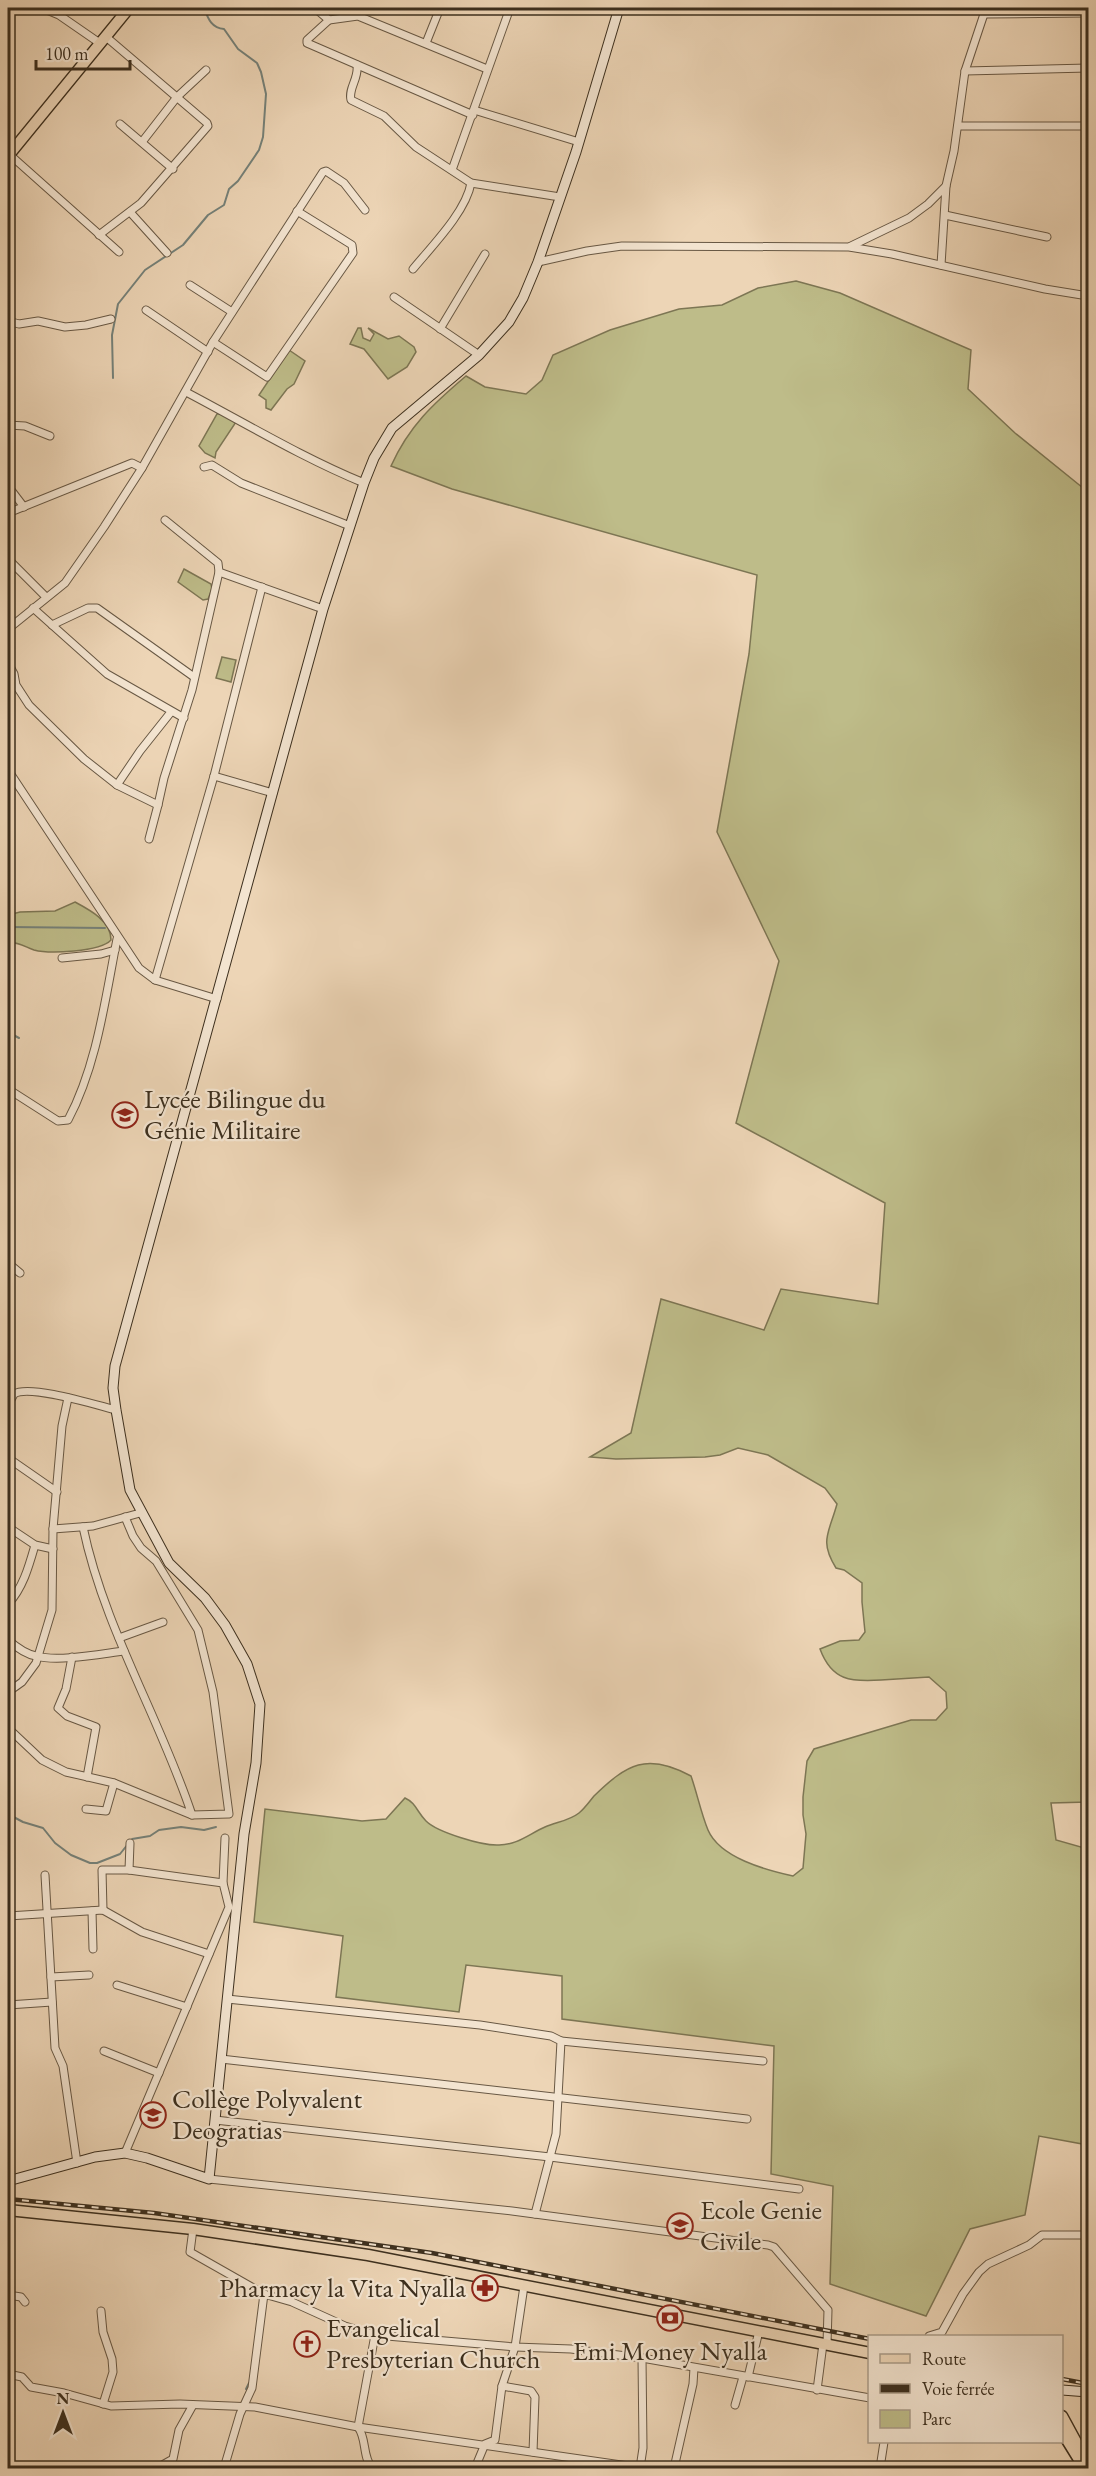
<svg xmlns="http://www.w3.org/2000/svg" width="1096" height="2476" viewBox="0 0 1096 2476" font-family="'EB Garamond',serif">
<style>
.green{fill:#bebc89;stroke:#7d7654;stroke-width:1.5}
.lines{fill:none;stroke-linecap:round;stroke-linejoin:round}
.stream{stroke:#758179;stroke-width:2}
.street-casing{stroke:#685844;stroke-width:9}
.secondary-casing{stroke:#3c2f1e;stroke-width:11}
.primary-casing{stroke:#3c2f1e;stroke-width:13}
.street{stroke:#f3e4d0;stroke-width:7}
.secondary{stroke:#f3e4d0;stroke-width:9}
.primary{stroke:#edd5b6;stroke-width:10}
.rail-casing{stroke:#3c2f1e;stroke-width:4.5}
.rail{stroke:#f3e4d0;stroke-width:2;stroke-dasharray:7;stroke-linecap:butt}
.labels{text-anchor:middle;stroke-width:4.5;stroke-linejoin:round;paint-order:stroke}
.poi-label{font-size:27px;fill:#3c2f1e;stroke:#f3e4d0;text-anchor:start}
</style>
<rect width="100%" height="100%" fill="#edd5b6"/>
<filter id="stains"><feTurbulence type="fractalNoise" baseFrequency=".00333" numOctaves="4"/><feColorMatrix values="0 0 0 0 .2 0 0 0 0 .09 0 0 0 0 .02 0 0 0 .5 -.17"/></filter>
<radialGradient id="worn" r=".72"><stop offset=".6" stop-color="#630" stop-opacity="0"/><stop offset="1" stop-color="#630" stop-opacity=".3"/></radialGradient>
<!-- green -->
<g class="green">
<path d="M796,281L840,293L971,350L968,389L1015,433L1088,492V1802L1051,1803L1056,1840L1088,1849V2145L1039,2136L1025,2215L970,2229L926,2316L830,2284L833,2186L771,2174L774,2046L562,2019V1976L466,1965L459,2012L336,1997L343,1936L254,1922L265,1809L362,1821L386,1819L405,1798C416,1803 417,1812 426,1821C437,1832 482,1846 499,1845C517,1845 529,1834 545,1827C556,1822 569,1821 579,1813C585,1808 589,1802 594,1796C627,1764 647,1752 691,1776C697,1793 701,1813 708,1830C720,1858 766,1870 793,1876L803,1868L806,1834L803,1815V1797L807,1761L814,1749L911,1720H936L947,1708L946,1692L929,1677C913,1678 897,1679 881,1680C851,1682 832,1681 820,1649L840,1641L859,1640L865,1632L862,1602V1583L844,1570L836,1568C819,1541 829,1533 837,1504L825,1488L768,1455L738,1448L720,1455L705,1457L616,1459L590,1457L631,1433L661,1299L764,1330L781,1289L878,1304L885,1203L736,1123L779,961L717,832L749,654L757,575L452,489L391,466C409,426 433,404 466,376L485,387L526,394L542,380L553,355L610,330L679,309L722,305L758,288Z"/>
<path d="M358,328H361L363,338L370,341L374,334L368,328L388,339L399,336L414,347L416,352L407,367L388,379L364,349L350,344Z"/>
<path d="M289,350L305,361L294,384L287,389L271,410L266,408V400L259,395Z"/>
<path d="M223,413L236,422L216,452L215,458L205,453L199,446L217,414Z"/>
<path d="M184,569L211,584L212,589L208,599L203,600L178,582Z"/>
<path d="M222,657L236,660L231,682L216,678Z"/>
<path d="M75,902C90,910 111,921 111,940C100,952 49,954 34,950C25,947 17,941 8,943V915L20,912L55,911Z"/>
</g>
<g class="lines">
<!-- stream -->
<g class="stream">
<path d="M113,378L112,335L118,304L145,270L183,245L208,215L224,205L229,189L238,181L259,150L263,137L266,94L261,72L257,63L238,49L224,29C211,28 208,18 204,8"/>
<path d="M8,927L105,928"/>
<path d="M8,1032L19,1038"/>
<path d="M8,1814L23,1822L43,1828L55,1843L71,1855L90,1863H97L120,1854L132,1839L150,1836L159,1830L181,1827L204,1830L216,1827"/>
<path d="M246,2389L249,2383"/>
</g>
<!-- street casing -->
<g class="street-casing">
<g id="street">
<path d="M42,8L59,15L101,44"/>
<path d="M315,8L329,20L358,16L487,69"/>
<path d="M984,14L1088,13"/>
<path d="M329,20L307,40V43L473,115"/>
<path d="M426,43L440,8"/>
<path d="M357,65C359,79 348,88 351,100L384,116L416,147L471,183L560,197"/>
<path d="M965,71L1088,68"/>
<path d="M474,110L579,142"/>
<path d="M120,124L173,169"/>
<path d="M958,126H1088"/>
<path d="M142,142L177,97L206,70"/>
<path d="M9,154L119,252"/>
<path d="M452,170L510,8"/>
<path d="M130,212L167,253"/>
<path d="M945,215L1047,237"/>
<path d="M99,235L141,203L208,126L207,123L105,36"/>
<path d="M851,246L909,218L928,204L946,186L954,151L965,71L986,8"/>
<path d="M538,262L587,251L622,246L849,247L892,254L1045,289L1088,296"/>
<path d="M941,265L946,186"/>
<path d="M413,269C431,247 466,212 471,183"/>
<path d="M190,285L232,312"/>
<path d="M394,297L479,355"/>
<path d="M146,310L208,352"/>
<path d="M8,321L19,324L38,321L65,327L86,325L111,319"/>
<path d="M440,329L485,254"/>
<path d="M213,342L267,377L353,253L352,245L297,211"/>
<path d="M186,392C245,423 303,458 364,483"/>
<path d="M8,425L25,426L50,436"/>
<path d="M204,467L212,465L241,483L350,526"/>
<path d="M8,486L24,507"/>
<path d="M8,513L132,463L142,468"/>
<path d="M8,559L46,597"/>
<path d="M219,572L323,609"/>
<path d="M33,608L107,674L184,718"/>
<path d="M52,625L88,608H97L194,677"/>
<path d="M8,629L65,583L104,527L142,468L213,342L323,172L326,171L344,183L365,210"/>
<path d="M8,663L14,674L16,685L29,705L84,759L117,785L158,805L164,778L192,690L219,572L218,563L165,520"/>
<path d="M8,770L139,968L155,980L217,999"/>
<path d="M214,776L273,793"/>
<path d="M117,785L140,751L171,712"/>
<path d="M149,839L158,805"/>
<path d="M62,958L101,954L115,950"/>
<path d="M155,980L214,776L262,587"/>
<path d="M8,1089L58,1121L68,1120C97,1065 105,1000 117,939"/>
<path d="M8,1263L20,1273"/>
<path d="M8,1405L14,1394C29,1384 96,1405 116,1410"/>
<path d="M8,1458L57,1492"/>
<path d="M125,1517L133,1536L141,1548L156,1561L198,1630L213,1692L229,1814L192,1815"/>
<path d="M8,1527L35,1545L53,1549"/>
<path d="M53,1529L93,1526L140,1513"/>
<path d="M8,1604C23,1588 29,1566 35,1545"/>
<path d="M119,1638L163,1622"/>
<path d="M8,1640C16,1647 25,1654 36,1656C58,1662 100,1654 124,1651"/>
<path d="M72,1657L66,1689L58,1708L67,1716L96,1727L87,1777"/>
<path d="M8,1692L22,1682L36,1663L52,1610L53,1529L62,1426L68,1398"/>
<path d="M8,1728L42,1760L66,1772L114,1783L192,1815C160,1718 104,1628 83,1527"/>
<path d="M86,1809L106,1811L114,1783"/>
<path d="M129,1870L130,1843"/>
<path d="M45,1875L55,2048L63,2066L77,2163"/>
<path d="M223,1883L225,1838"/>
<path d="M103,1910L102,1870H129L223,1883L229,1907L125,2153"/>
<path d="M92,1911L93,1949"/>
<path d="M8,1916L103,1910L142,1932L209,1954"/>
<path d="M51,1977L89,1975"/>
<path d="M117,1985L187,2007"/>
<path d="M227,1999L480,2025L551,2036L561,2041L556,2134L535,2214"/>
<path d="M8,2005L52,2002"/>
<path d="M561,2041L763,2061"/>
<path d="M104,2051L159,2073"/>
<path d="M221,2059L747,2119"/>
<path d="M215,2120L550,2157L799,2189"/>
<path d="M209,2179L512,2211L768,2245L774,2247L828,2310L827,2344"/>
<path d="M193,2229L190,2252L264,2294L292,2302L345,2326L375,2335L515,2347L571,2349L642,2358L870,2398"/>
<path d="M8,2295L21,2297L25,2302"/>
<path d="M101,2311L103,2332L112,2359L113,2372L103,2404"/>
<path d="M929,2336L942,2332L963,2294L979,2272L988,2264L1029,2245L1042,2235H1088"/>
<path d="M8,2374L22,2377L31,2387L64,2393L111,2406L180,2404L255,2407L358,2427L642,2468"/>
<path d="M748,2377L759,2331"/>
<path d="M502,2386L531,2391L535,2397L533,2452"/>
<path d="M817,2390L823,2344"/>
<path d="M735,2405L743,2377"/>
<path d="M157,2468L173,2459L179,2430L193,2405"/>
<path d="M224,2468L240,2414L252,2388L264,2294"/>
<path d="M372,2468C362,2456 367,2439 358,2427L375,2335"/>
<path d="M475,2468L485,2444L495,2440L502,2386L515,2347L524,2286"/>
<path d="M640,2468L643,2448L642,2358"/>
<path d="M674,2468L693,2384L694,2368"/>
<path d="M880,2468L884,2442"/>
</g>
</g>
<!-- secondary casing -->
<g class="secondary-casing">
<g id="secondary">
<path d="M8,2181L95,2157L125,2153L147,2158L209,2179L244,1834L256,1763L260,1704L247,1664L225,1625L205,1598L169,1563L130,1490L116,1410L113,1388L115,1366L323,609L364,483L374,458L392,428L479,355L509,322L523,298L538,262L576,152L619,8"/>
<path d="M1062,2390L1088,2392"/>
</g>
</g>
<!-- primary casing -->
<g class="primary-casing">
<g id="primary">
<path d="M8,156L129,8"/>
<path d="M8,2210L193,2229L368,2255L870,2353"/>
<path d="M1062,2416L1088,2464"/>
<path d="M1062,2432L1078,2458"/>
</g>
</g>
<!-- street -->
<use href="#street" class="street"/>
<!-- secondary -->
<use href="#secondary" class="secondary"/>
<!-- primary -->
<use href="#primary" class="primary"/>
<!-- rail casing -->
<g class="rail-casing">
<g id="rail">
<path d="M8,2199L154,2213L432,2253L870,2339"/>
<path d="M1062,2379L1088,2384"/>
</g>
</g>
<!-- rail -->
<use href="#rail" class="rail"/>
</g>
<!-- icons -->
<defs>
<g id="school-ring" transform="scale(1.35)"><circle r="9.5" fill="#f3e4d0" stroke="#8f2418" stroke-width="1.5"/><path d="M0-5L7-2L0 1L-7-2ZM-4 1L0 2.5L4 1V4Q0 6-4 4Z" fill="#8f2418"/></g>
<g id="pharmacy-ring" transform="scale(1.35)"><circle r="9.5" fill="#f3e4d0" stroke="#8f2418" stroke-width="1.5"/><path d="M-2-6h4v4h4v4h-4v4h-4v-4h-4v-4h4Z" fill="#8f2418"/></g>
<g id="bank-ring" transform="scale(1.35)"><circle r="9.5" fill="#f3e4d0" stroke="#8f2418" stroke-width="1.5"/><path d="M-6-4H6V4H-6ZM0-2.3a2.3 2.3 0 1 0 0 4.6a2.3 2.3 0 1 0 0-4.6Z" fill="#8f2418"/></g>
<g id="church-ring" transform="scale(1.35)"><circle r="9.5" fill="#f3e4d0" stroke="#8f2418" stroke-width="1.5"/><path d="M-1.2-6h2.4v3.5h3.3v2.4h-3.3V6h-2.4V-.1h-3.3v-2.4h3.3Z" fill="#8f2418"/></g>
</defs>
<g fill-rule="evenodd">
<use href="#school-ring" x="125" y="1115"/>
<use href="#school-ring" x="153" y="2115"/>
<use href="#school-ring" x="680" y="2226"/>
<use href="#pharmacy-ring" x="485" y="2288"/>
<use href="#bank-ring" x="670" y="2318"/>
<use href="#church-ring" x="307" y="2344"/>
</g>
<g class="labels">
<!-- poi labels -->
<g class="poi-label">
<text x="144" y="1108">Lycée Bilingue du<tspan x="144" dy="31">Génie Militaire</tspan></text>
<text x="172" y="2108">Collège Polyvalent<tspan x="172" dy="31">Deogratias</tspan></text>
<text x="700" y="2219">Ecole Genie<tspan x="700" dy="31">Civile</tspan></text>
<text x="466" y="2297" text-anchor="end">Pharmacy la Vita Nyalla</text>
<text x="326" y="2337">Evangelical<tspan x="326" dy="31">Presbyterian Church</tspan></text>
<text x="670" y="2360" text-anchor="middle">Emi Money Nyalla</text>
</g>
</g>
<!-- margin -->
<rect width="1096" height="2476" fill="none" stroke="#edd5b6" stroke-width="30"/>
<rect x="9" y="9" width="1078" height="2458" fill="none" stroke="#3c2f1e" stroke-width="3"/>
<rect x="15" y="15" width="1066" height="2446" fill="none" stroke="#3c2f1e" stroke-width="1.5"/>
<!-- legend -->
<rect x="868" y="2335" width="195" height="108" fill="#f3e4d0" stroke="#aa9c89" stroke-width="1.5"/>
<rect x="880" y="2354" width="30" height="9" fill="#edd5b6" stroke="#aa9c89" stroke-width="1.5"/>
<text x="922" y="2365" font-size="18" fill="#3c2f1e">Route</text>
<rect x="880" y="2384" width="30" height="9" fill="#3c2f1e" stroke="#aa9c89" stroke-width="1.5"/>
<text x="922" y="2395" font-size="18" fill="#3c2f1e">Voie ferrée</text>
<rect x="880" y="2410" width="30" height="18" fill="#bebc89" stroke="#aa9c89" stroke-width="1.5"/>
<text x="922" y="2425" font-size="18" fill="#3c2f1e">Parc</text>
<!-- north arrow -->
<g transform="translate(63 2413)" stroke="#f3e4d0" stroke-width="4.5" paint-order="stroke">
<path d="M0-4.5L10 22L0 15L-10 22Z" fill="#3c2f1e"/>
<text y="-9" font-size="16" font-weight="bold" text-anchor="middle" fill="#3c2f1e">N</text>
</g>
<!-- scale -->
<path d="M36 60v9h94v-9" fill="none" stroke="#3c2f1e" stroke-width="3"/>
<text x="45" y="60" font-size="18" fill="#3c2f1e" stroke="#f3e4d0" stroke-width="4.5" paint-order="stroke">100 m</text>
<rect width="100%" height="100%" filter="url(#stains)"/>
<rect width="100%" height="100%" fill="url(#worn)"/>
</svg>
